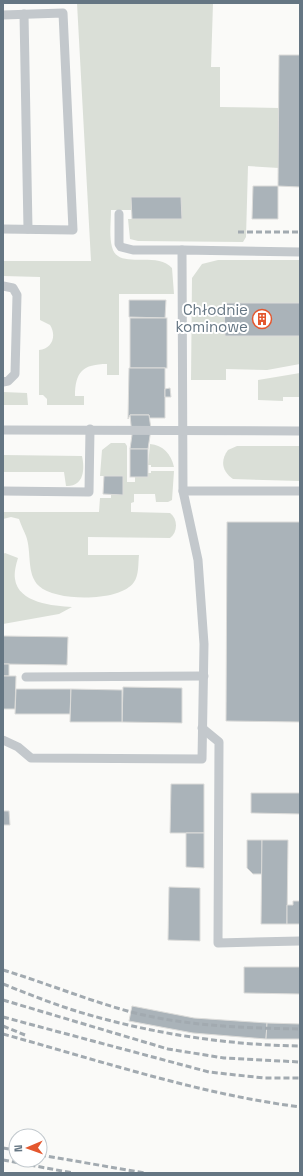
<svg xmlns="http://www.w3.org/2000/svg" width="303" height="1176" viewBox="0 0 303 1176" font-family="'Space Grotesk',sans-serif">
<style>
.green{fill:#dadfd7}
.building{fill:#aab3b9;stroke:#dcdcda}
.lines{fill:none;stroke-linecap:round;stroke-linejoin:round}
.lane{stroke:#c3c8cc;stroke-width:9}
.rail{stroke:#a2aab0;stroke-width:3;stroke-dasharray:6 3;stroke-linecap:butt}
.labels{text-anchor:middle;stroke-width:4;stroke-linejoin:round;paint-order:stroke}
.poi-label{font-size:15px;fill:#657683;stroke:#fff;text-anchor:end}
</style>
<rect width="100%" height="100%" fill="#fafaf8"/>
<!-- green -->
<g class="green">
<path d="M77,3H213L211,67H220V107L279,108V168L248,166L246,237L243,242L138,241L130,239L128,219H182L181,197H132V210H111C111,222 109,236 112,247C118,271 156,250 172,268L174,294H119V375H107V364C83,364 75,372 75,396H84V405H47V399L43,395H39V350C52,349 57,336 50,325L40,320V277L3,276V261H91Z"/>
<path d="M218,260H300V303L224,304L225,335L300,336V364L267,370L226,369V380H191L192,278L202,264Z"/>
<path d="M300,373V401L299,397H283V401L258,400V380Z"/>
<path d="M3,392L27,393L28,405H3Z"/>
<path d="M111,443H125L127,446V482H135V477H148V473H151V471H174L172,500L168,502H156L155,494H134V502L131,503V512L170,513C178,519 178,532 170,538L88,537V555H139C138,564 139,575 134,582C121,602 56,602 39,586C26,574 32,552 26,536C24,531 21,525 19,519L11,517L3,519V512H99L100,498H111V495L123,494V476H100L102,450Z"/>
<path d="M150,444C163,445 171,454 174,467H151V465H148Z"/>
<path d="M237,446H300V481L233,479C222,471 220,461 228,450Z"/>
<path d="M3,455L82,456C85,469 84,487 66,486L64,472H3Z"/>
<path d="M5,553L18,558C16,564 14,573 15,579C18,603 54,606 72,607L59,614L3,624V554Z"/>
</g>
<!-- building -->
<g class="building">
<path d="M279,55H300V187L278,186Z"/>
<path d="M253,186H278V219H252Z"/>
<path d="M131,197H181L182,219H132Z"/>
<path d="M129,300H166L165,318L129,317Z"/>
<path d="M224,303H300V336H225Z"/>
<rect x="130" y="318" width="37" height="50"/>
<path d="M129,368H165V418H149V415H130L128,419Z"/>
<path d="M170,388L171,397H165V389Z"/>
<path d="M130,415H149L151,429L148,449H130L132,435Z"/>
<rect x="130" y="449" width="18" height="28"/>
<path d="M104,476H123V495L103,494Z"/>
<path d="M227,522H300V722L226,721Z"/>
<path d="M3,636L68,637L67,665L3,664Z"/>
<rect x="3" y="664" width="6" height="12"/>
<path d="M3,676H16L15,709H3Z"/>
<path d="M123,687L182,688V723L122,722Z"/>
<path d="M16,689H71L70,714H15Z"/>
<path d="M71,689L122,690V722H70Z"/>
<path d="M171,784H204V833H170Z"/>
<path d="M251,793H300V814L251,813Z"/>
<path d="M3,811H9L10,825H3Z"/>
<path d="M186,833H204V868L186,867Z"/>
<path d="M247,840H262V874H253L247,868Z"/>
<path d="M262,840H288L287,924H261Z"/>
<path d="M169,887L200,888V941L168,940Z"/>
<path d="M293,901H300V924H287V905H293Z"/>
<path d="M244,967H300V994L244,993Z"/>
<path d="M132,1006L194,1018L267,1023L266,1039L193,1033L129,1021Z"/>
<path d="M267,1023L300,1024V1039H266Z"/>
</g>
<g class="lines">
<!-- lane -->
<g class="lane">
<path d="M24,14L28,229"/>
<path d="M3,15L63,13L73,230L3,229"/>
<path d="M119,214V244L121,247L133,250H182"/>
<path d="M300,252L182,250L183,491H300"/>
<path d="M3,286L13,288L17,295L15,374L8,381L3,382"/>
<path d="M3,430L300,431"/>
<path d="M3,491L89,492L90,429"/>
<path d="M26,677L204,676"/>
<path d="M202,728L219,742L218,943L300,941"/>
<path d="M3,740L18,747L31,758L202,759L204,644L198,560L183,491"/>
</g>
<!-- rail -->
<g class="rail">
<path d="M238,232H300"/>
<path d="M3,970C46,983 87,1000 131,1012C186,1026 243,1028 300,1029"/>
<path d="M3,984C31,995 58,1006 86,1014C155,1034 229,1045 300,1046"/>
<path d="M3,1000L168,1049L224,1058L300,1062"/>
<path d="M3,1017L209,1072L264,1078H300"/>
<path d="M3,1026L25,1035"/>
<path d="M3,1034C101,1061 199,1094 300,1107"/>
<path d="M3,1148L16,1150"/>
<path d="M40,1155L145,1173"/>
<path d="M3,1160L73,1173"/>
</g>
</g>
<!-- icons -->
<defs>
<g id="building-ring" transform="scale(1)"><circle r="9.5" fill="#fff" stroke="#e4572e" stroke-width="1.5"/><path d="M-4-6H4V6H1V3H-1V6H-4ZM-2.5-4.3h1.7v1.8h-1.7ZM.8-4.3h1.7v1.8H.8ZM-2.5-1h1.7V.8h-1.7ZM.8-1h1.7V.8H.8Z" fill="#e4572e"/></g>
</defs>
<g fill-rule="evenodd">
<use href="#building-ring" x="262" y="319"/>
</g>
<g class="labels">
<!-- poi labels -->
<g class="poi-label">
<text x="248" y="315">Chłodnie<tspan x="248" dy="17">kominowe</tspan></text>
</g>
</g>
<!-- border -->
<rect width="303" height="1176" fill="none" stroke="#657683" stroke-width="8"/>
<!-- north arrow -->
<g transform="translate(28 1148) rotate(268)"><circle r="19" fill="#ffffff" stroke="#c1c8cd"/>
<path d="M0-3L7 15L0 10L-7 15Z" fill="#e4572e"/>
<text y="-6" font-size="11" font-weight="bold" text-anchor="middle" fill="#657683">N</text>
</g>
</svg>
